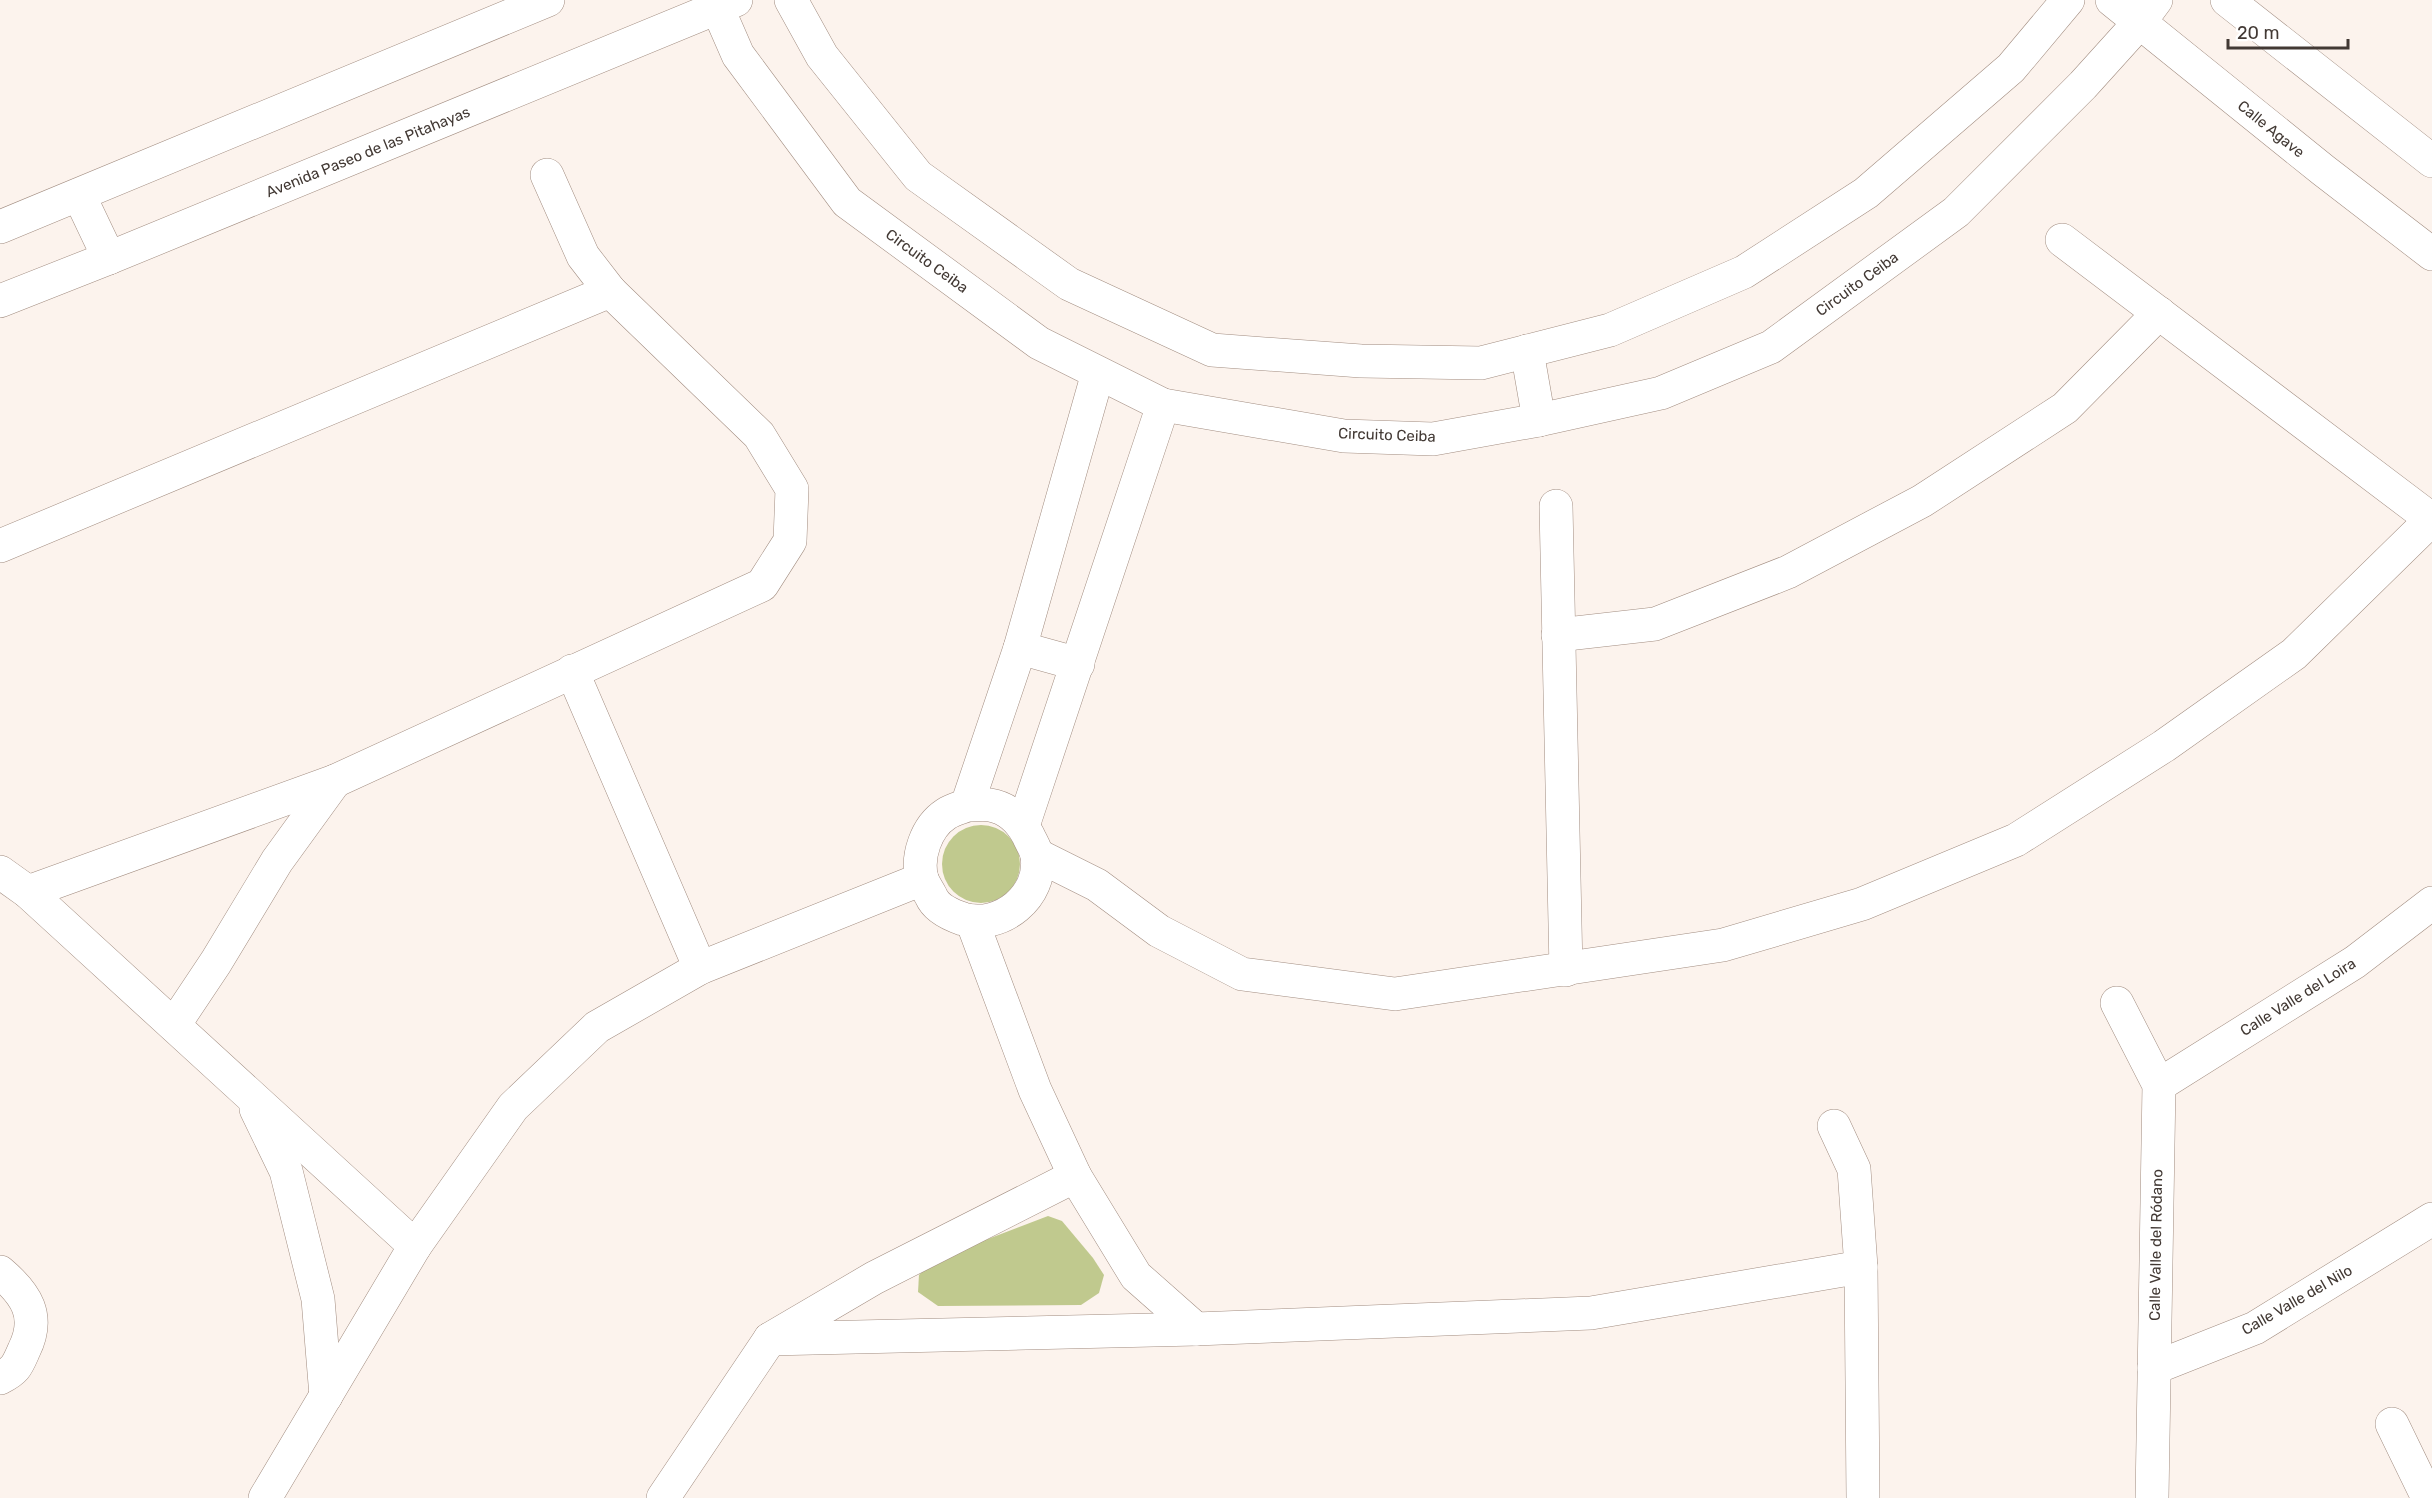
<svg xmlns="http://www.w3.org/2000/svg" width="2432" height="1498" viewBox="0 0 2432 1498" font-family="Rubik,sans-serif">
<style>
.green{fill:#c0c98e}
.lines{fill:none;stroke-linecap:round;stroke-linejoin:round}
.minor-casing{stroke:#a28d81;stroke-width:34}
.tertiary-casing{stroke:#a28d81;stroke-width:34}
.minor{stroke:#fff;stroke-width:33}
.tertiary{stroke:#fff;stroke-width:33}
.labels{text-anchor:middle;stroke-width:6;stroke-linejoin:round;paint-order:stroke}
.street-label{font-size:15px;fill:#423934;stroke:#fff}
</style>
<rect width="100%" height="100%" fill="#fcf3ed"/>
<!-- green -->
<g class="green">
<circle cx="981" cy="864" r="39"/>
<path d="M1048,1216L1062,1221L1093,1258L1104,1275L1099,1293L1081,1305L938,1306L918,1292L919,1275L933,1260Z"/>
</g>
<g class="lines">
<!-- minor casing -->
<g class="minor-casing">
<g id="minor">
<path d="M2062,240L2431,519"/>
<path d="M1556,506L1566,970"/>
<path d="M0,546L610,291"/>
<path d="M1558,635L1655,624L1788,572L1922,501L2065,408L2159,313"/>
<path d="M1020,648L1078,664"/>
<path d="M572,671L700,968"/>
<path d="M967,805C975,805 983,804 990,805C1008,808 1020,820 1028,835C1031,842 1036,849 1037,856C1043,896 1001,930 963,919C951,915 936,908 931,896C928,890 924,885 922,879C916,857 926,827 946,814C952,810 960,808 967,805L1020,648L1098,373"/>
<path d="M1023,826L1163,405"/>
<path d="M1037,855L1097,885L1159,931L1242,974L1395,994L1723,945L1862,904L2016,840L2164,746L2294,654L2432,519"/>
<path d="M0,872L28,892L415,1246"/>
<path d="M28,892L335,781L762,585L790,541L792,489L759,435L610,291L583,256L547,175"/>
<path d="M972,921L1035,1090L1075,1176L1136,1276L1196,1329"/>
<path d="M2117,1003L2159,1085L2152,1498"/>
<path d="M174,1025L216,962L277,861L335,781"/>
<path d="M2159,1085L2355,962L2432,903"/>
<path d="M256,1109L286,1171L318,1299L326,1396"/>
<path d="M1834,1126L1854,1169L1861,1267L1863,1498"/>
<path d="M0,1272C26,1294 41,1316 24,1350C17,1366 16,1370 0,1378"/>
<path d="M770,1339L1196,1329L1591,1313L1861,1267"/>
<path d="M2154,1368L2255,1328L2432,1219"/>
<path d="M2392,1424L2428,1498"/>
<path d="M265,1498L415,1246L513,1107L597,1027L700,968L922,879"/>
<path d="M663,1498L770,1339L874,1278L1075,1176"/>
</g>
</g>
<!-- tertiary casing -->
<g class="tertiary-casing">
<g id="tertiary">
<path d="M714,0L738,55L847,202L1039,343L1163,405L1344,436L1433,439L1539,420L1661,393L1771,347L1956,212L2083,85L2139,23L2156,0"/>
<path d="M791,0L822,56L918,176L1069,284L1212,350L1361,361L1481,363L1610,330L1744,272L1866,193L2011,68L2068,0"/>
<path d="M2112,0L2323,170L2432,254"/>
<path d="M2227,0L2432,161"/>
<path d="M79,195L109,258"/>
<path d="M0,227L548,0"/>
<path d="M0,301L109,258L736,0"/>
<path d="M1527,351L1539,420"/>
</g>
</g>
<!-- minor -->
<use href="#minor" class="minor"/>
<!-- tertiary -->
<use href="#tertiary" class="tertiary"/>
</g>
<g class="labels">
<!-- street labels -->
<g class="street-label">
<text transform="translate(2271 129) rotate(39)" y="5">Calle Agave</text>
<text transform="translate(368 152) rotate(-22)" y="5">Avenida Paseo de las Pitahayas</text>
<text transform="translate(927 261) rotate(36)" y="5">Circuito Ceiba</text>
<text transform="translate(1857 284) rotate(-36)" y="5">Circuito Ceiba</text>
<text transform="translate(1387 435) rotate(2)" y="5">Circuito Ceiba</text>
<text transform="translate(2298 997) rotate(-32)" y="5">Calle Valle del Loira</text>
<text transform="translate(2156 1245) rotate(-89)" y="5">Calle Valle del Ródano</text>
<text transform="translate(2297 1300) rotate(-30)" y="5">Calle Valle del Nilo</text>
</g>
</g>
<!-- scale -->
<path d="M2228 39v9h120v-9" fill="none" stroke="#423934" stroke-width="3"/>
<text x="2237" y="39" font-size="18" fill="#423934" stroke="#ffffff" stroke-width="4.5" paint-order="stroke">20 m</text>
</svg>
